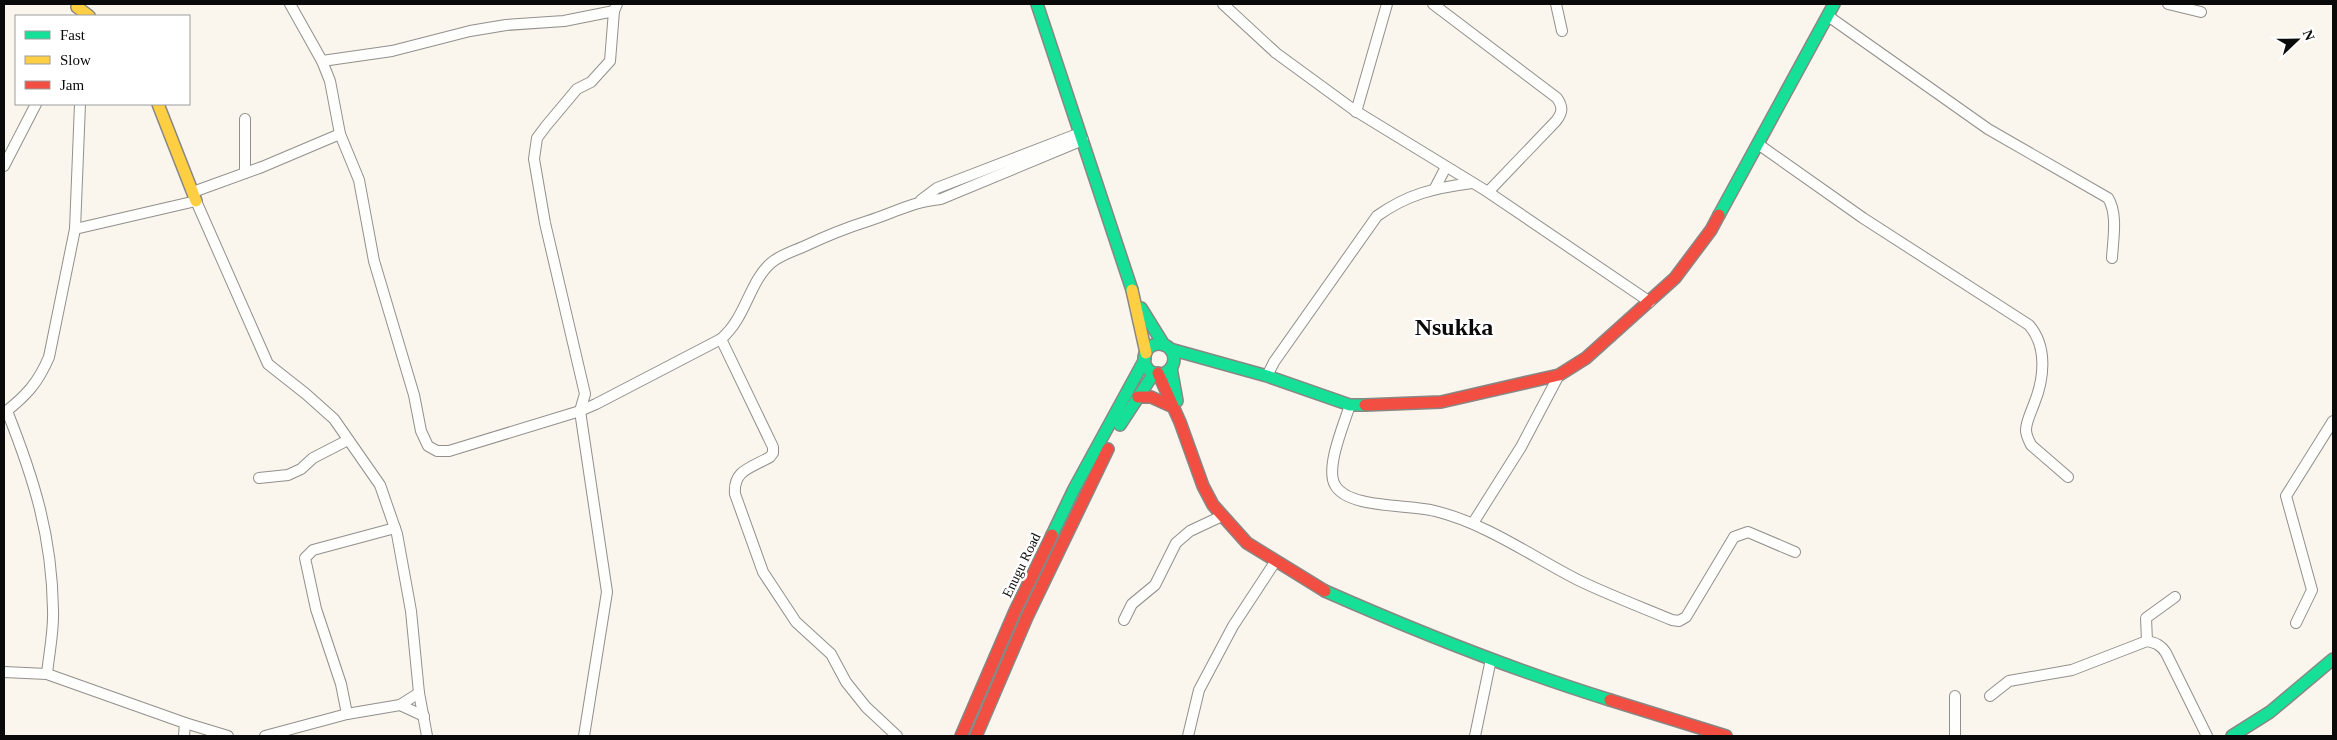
<svg xmlns="http://www.w3.org/2000/svg" width="2337" height="740" viewBox="0 0 2337 740" font-family="'Times New Roman',serif">
<style>
.lines{fill:none;stroke-linecap:round;stroke-linejoin:round}
.street-casing{stroke:#92908c;stroke-width:12}
.fast-casing{stroke:#898683;stroke-width:14}
.slow-casing{stroke:#898683;stroke-width:14}
.jam-casing{stroke:#898683;stroke-width:14}
.street{stroke:#fefefc;stroke-width:10}
.fast{stroke:#16e098;stroke-width:11}
.slow{stroke:#ffcf43;stroke-width:11}
.jam{stroke:#f24e42;stroke-width:11}
.labels{text-anchor:middle;stroke-width:5;stroke-linejoin:round;paint-order:stroke}
.street-label{font-size:14px;fill:#0a0a0a;stroke:#fff}
.town-label{font-size:24px;font-weight:bold;fill:#0a0a0a;stroke:#fff}
</style>
<rect width="100%" height="100%" fill="#faf5ed"/>
<g class="lines">
<!-- street casing -->
<g class="street-casing">
<g id="street">
<path d="M290,4L322,61L330,81L340,134L359,180L374,261L414,395L421,431L428,446L437,451H449L580,411L596,404L721,339C746,318 749,282 771,263C780,255 794,251 805,246C826,236 846,228 868,221C893,213 915,201 941,199L1083,140"/>
<path d="M1223,4L1276,53L1354,110L1488,192L1650,302"/>
<path d="M1433,4L1557,98C1563,107 1563,112 1556,121L1488,192"/>
<path d="M1556,4L1562,31"/>
<path d="M2168,4L2201,12"/>
<path d="M1828,16L1988,129L2108,198C2118,214 2113,239 2112,258"/>
<path d="M322,61L392,51L470,31L506,25L564,21L614,11"/>
<path d="M1356,112L1387,4"/>
<path d="M245,119V173"/>
<path d="M1758,144L1863,218L2029,325C2048,347 2044,379 2034,404C2031,412 2026,422 2026,430C2026,436 2029,440 2031,445L2068,477"/>
<path d="M4,166L36,104"/>
<path d="M1435,188L1446,167"/>
<path d="M193,192L262,167L340,134"/>
<path d="M921,200L937,188L1080,133"/>
<path d="M75,229L196,201L268,364L306,394L334,419L380,485L397,534L411,611L419,693L427,736"/>
<path d="M721,339L773,447V453L770,457C751,468 733,470 735,494L763,572L796,622L831,654L846,682L866,707L897,736"/>
<path d="M1267,376L1274,362L1377,216C1408,194 1434,188 1472,183"/>
<path d="M1350,405C1344,424 1325,468 1335,485C1348,509 1410,504 1435,511C1487,524 1531,556 1578,580C1609,595 1641,607 1672,620L1679,621L1686,617L1734,537L1748,532L1795,552"/>
<path d="M7,411C34,479 52,536 53,610C54,631 49,653 47,674"/>
<path d="M4,413C26,396 38,383 49,357L75,229L80,104"/>
<path d="M259,478L288,475L301,469L313,458L348,440"/>
<path d="M1473,523L1521,447L1559,375"/>
<path d="M1124,620L1132,604L1155,585L1176,543L1190,531L1222,516"/>
<path d="M2296,623L2312,590L2286,496L2333,421"/>
<path d="M2147,641L2146,618L2175,597"/>
<path d="M4,672L47,674L185,723L228,736"/>
<path d="M1990,696L2009,681L2072,670L2147,641C2156,643 2161,645 2166,653L2207,736"/>
<path d="M400,705L424,716"/>
<path d="M347,714L341,684L316,609L305,558L313,550L395,528"/>
<path d="M184,736L185,723"/>
<path d="M265,736L347,714L400,705L419,693"/>
<path d="M584,736L607,592L580,411L585,394L545,223L534,159L537,138L546,126L577,89L591,82L610,61L614,11L617,4"/>
<path d="M1188,736L1199,690L1233,626L1275,562"/>
<path d="M1475,736L1491,659"/>
<path d="M1955,736V696"/>
</g>
</g>
<!-- fast casing -->
<g class="fast-casing">
<g id="fast">
<path d="M1037,4L1132,290"/>
<path d="M1719,215L1834,4"/>
<path d="M1141,308L1164,345"/>
<circle cx="1159" cy="359" r="15"/>
<path d="M1170,349L1267,376L1350,405H1365"/>
<path d="M1171,368L1177,401"/>
<path d="M1120,425L1154,373"/>
<path d="M1052,535L1074,489L1145,359"/>
<path d="M1325,591C1418,632 1513,670 1610,700"/>
<path d="M2232,736L2270,712L2333,659"/>
</g>
</g>
<!-- slow casing -->
<g class="slow-casing">
<g id="slow">
<path d="M77,7L89,16"/>
<path d="M158,104L196,201"/>
<path d="M1132,290L1146,353"/>
</g>
</g>
<!-- jam casing -->
<g class="jam-casing">
<g id="jam">
<path d="M1158,373L1180,422L1203,486L1213,505L1247,543L1325,591"/>
<path d="M1138,397H1151L1173,407"/>
<path d="M1365,405L1441,402L1559,375L1586,358L1675,278L1711,230L1719,215"/>
<path d="M1610,700L1726,736"/>
<path d="M961,736L1015,611L1052,535"/>
<path d="M976,736L1027,617L1108,449"/>
</g>
</g>
<!-- street -->
<use href="#street" class="street"/>
<!-- fast -->
<use href="#fast" class="fast"/>
<!-- slow -->
<use href="#slow" class="slow"/>
<!-- jam -->
<use href="#jam" class="jam"/>
</g>
<g class="labels">
<!-- street labels -->
<g class="street-label">
<text transform="translate(1021 565) rotate(-64)" y="5">Enugu Road</text>
</g>
<!-- town labels -->
<g class="town-label">
<text x="1454" y="335">Nsukka</text>
</g>
</g>
<!-- border -->
<rect width="2337" height="740" fill="none" stroke="#0a0a0a" stroke-width="10"/>
<!-- legend -->
<rect x="15" y="15" width="175" height="90" fill="#ffffff" stroke="#9d9d9d"/>
<rect x="25" y="31" width="25" height="8" fill="#16e098" stroke="#9d9d9d"/>
<text x="60" y="40" font-size="15" fill="#0a0a0a">Fast</text>
<rect x="25" y="56" width="25" height="8" fill="#ffcf43" stroke="#9d9d9d"/>
<text x="60" y="65" font-size="15" fill="#0a0a0a">Slow</text>
<rect x="25" y="81" width="25" height="8" fill="#f24e42" stroke="#9d9d9d"/>
<text x="60" y="90" font-size="15" fill="#0a0a0a">Jam</text>
<!-- north arrow -->
<g transform="translate(2297 40) rotate(68)" stroke="#ffffff" stroke-width="4" paint-order="stroke">
<path d="M0-4L9 19L0 12L-9 19Z" fill="#0a0a0a"/>
<text y="-8" font-size="14" font-weight="bold" text-anchor="middle" fill="#0a0a0a">N</text>
</g>
</svg>
